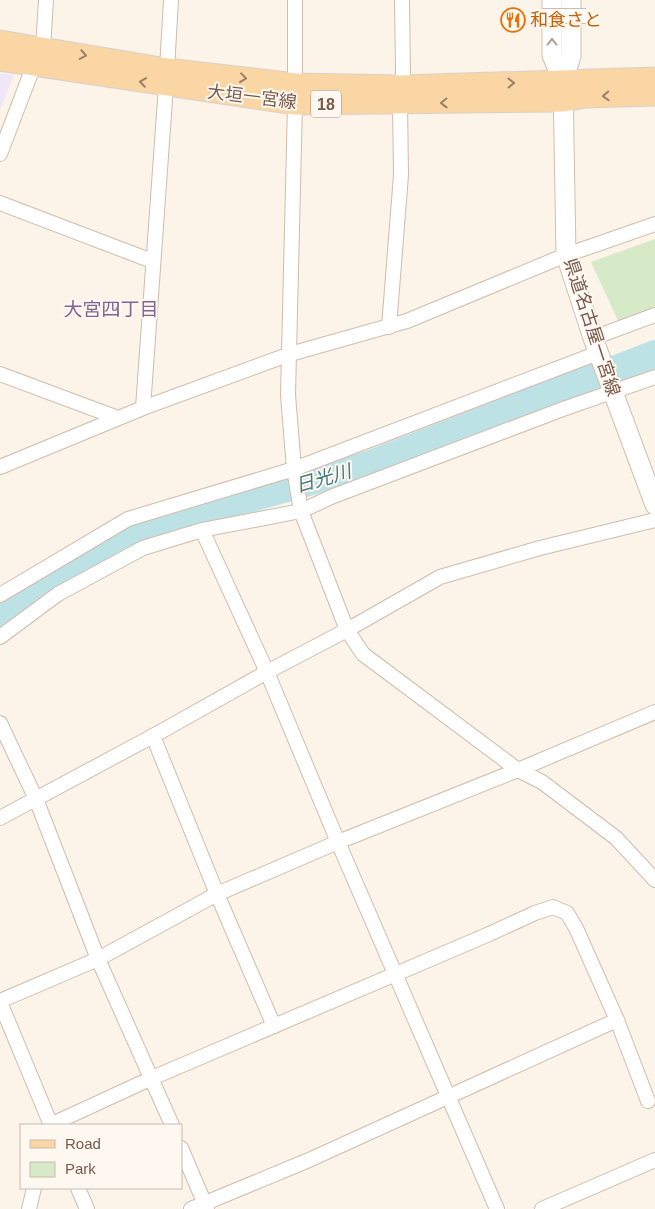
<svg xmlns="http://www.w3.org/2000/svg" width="655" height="1209" viewBox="0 0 655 1209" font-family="Helvetica,'Noto Sans JP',sans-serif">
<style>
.education{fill:#f1e5f9}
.green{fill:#d7eac7}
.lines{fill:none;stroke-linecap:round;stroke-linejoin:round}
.river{stroke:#bde2e6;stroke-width:28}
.street-casing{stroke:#cfbcae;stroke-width:16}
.secondary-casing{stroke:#d4beae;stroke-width:21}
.primary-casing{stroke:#d9d1cd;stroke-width:23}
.street{stroke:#fff;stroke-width:14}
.secondary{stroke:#fff;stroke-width:19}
.primary{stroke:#f9d6a3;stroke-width:21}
.street-bridge-casing{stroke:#cfbcae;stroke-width:16;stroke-linecap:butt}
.street-bridge{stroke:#fff;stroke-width:14}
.oneway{stroke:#ad9c94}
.oneway2{stroke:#9e7f66}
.labels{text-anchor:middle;stroke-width:4;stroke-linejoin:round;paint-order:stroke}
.shield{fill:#fff8f0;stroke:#a0897d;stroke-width:1}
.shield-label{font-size:16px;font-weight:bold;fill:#775a4c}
.food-label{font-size:18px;fill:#c56008;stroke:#fff8f0;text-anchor:start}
.street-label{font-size:18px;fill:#775a4c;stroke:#fff8f0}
.neighbourhood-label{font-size:19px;fill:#816593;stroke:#fff8f0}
.water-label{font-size:19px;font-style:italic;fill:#437b83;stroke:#fff8f0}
</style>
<rect width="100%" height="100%" fill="#fcf4e9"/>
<!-- education -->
<path class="education" d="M0,73L14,75L0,110Z"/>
<!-- green -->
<path class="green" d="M655,239V315L621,327L591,262Z"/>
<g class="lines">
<!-- river -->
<path class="river" d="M0,616L39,588L116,540L181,518L368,465L655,354"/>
<!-- street casing -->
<g class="street-casing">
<g id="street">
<path d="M295,0V104L288,395L294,469L301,511L347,630L363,654L518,770L542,782L616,838L655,880"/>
<path d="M402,0L403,72L402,86"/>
<path d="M43,48L46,0"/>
<path d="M167,69L171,0"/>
<path d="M0,154L34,65"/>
<path d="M0,203L152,261"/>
<path d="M389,327L401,175L400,103"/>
<path d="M593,338L655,315"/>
<path d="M0,374L118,418"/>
<path d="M143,408L166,86"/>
<path d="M0,467L143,408L290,354L407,321L566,255L655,224"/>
<path d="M202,530L267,672L338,842L497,1209"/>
<path d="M0,595L128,519L294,469L598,353"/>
<path d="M0,637L58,594L143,548L202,530L301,511L331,497L563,409L655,377"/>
<path d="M0,723L36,799L98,959L172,1125"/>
<path d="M153,736L217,894L274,1026"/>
<path d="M0,818L153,736L267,672L347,630L440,577L540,548L655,520"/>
<path d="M0,1001L98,959L217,894L338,842L518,770L655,712"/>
<path d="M0,1002L51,1125"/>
<path d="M50,1125L152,1078L487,935L535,913L553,907L567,913L576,928L617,1020L648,1101"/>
<path d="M181,1148L207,1209"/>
<path d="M78,1188L87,1209"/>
<path d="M29,1209L34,1188"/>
<path d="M191,1209L309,1160L617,1020"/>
<path d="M542,1209L655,1160"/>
</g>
</g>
<!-- secondary casing -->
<g class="secondary-casing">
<g id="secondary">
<path d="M552,0V55L563,82"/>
<path d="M571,0V56L563,82L566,255L593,338L655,505"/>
</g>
</g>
<!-- primary casing -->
<g class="primary-casing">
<g id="primary">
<path d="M0,41L167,69L295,84L402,86L655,78"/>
<path d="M0,60L295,104L563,101L586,97L655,95"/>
</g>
</g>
<!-- street -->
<use href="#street" class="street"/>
<!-- secondary -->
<use href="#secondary" class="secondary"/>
<!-- primary -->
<use href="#primary" class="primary"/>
<!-- street-bridge casing -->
<g class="street-bridge-casing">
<path id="street-bridge" d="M542,16H586"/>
</g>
<!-- street-bridge -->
<use href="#street-bridge" class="street-bridge"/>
</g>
<!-- one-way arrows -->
<defs><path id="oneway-chevron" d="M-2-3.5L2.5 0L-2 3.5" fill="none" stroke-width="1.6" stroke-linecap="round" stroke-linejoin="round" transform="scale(1.25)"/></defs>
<use class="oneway" href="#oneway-chevron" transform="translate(552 42) rotate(-90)"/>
<g class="oneway2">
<use href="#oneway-chevron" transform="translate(83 55) rotate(10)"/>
<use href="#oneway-chevron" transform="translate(243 78) rotate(7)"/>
<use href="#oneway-chevron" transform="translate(143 82) rotate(-171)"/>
<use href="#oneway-chevron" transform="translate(511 83) rotate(-1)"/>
<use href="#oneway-chevron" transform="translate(606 96) rotate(178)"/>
<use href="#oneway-chevron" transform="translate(444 103) rotate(179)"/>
</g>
<!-- icons -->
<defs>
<g id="restaurant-ring" transform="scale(1.25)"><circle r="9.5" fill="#fff8f0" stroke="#e8710a" stroke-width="1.5"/><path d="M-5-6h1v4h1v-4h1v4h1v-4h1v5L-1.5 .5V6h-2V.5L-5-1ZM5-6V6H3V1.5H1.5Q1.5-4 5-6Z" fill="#e8710a"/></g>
</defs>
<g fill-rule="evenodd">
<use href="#restaurant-ring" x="513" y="20"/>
</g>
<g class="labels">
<!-- shield labels -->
<rect class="shield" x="311" y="90.5" width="30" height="27" rx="4"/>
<g class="shield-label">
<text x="326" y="110">18</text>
</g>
<!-- food labels -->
<g class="food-label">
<text x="530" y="26">和食さと</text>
</g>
<!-- street labels -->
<g class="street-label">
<text transform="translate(252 97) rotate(7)" y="6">大垣一宮線</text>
<text transform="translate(592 327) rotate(72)" y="6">県道名古屋一宮線</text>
</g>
<!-- neighbourhood labels -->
<g class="neighbourhood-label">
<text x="111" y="316">大宮四丁目</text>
</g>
<!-- water labels -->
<g class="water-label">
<text transform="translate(323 478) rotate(-16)" y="7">日光川</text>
</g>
</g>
<!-- legend -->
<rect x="20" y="1124" width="162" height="65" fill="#fff8f0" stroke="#c9b9ae"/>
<rect x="30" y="1140" width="25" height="8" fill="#f9d6a3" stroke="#c9b9ae"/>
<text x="65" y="1149" font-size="15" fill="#775a4c">Road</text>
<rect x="30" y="1162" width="25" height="15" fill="#d7eac7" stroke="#c9b9ae"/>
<text x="65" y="1174" font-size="15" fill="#775a4c">Park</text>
</svg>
